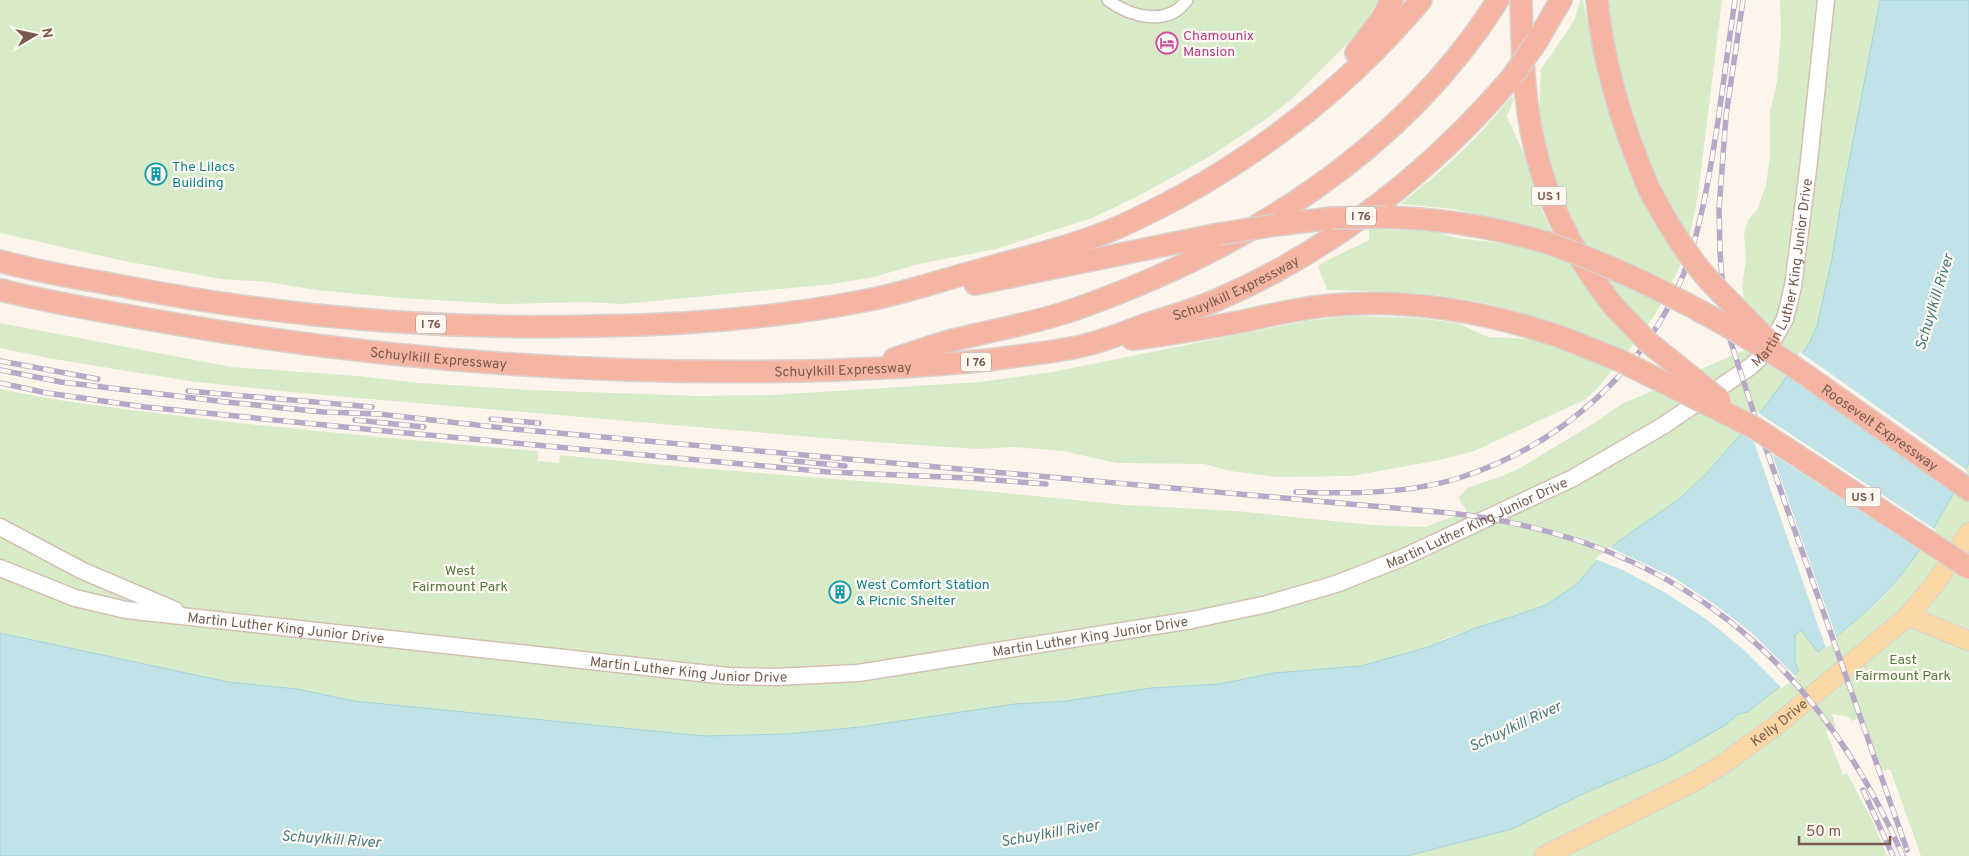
<svg xmlns="http://www.w3.org/2000/svg" width="1969" height="856" viewBox="0 0 1969 856" font-family="Overpass,sans-serif">
<style>
.green{fill:#d8ebc9}
.water{fill:#bfe3e7;stroke:#a5d3d9}
.pier{fill:#fdf5eb}
.lines{fill:none;stroke-linecap:round;stroke-linejoin:round}
.minor-casing{stroke:#d0bdaf;stroke-width:14}
.secondary-casing{stroke:#d5bfb0;stroke-width:19}
.primary-casing{stroke:#d9d1cd;stroke-width:21}
.motorway-casing{stroke:#d9d1cd;stroke-width:24}
.minor{stroke:#fff;stroke-width:11}
.secondary{stroke:#fff;stroke-width:16}
.primary{stroke:#fad7a5;stroke-width:19}
.motorway{stroke:#f6b5a3;stroke-width:21}
.rail-casing{stroke:#b8a8c8;stroke-width:5.5}
.rail{stroke:#fff9f2;stroke-width:4;stroke-dasharray:11;stroke-linecap:butt}
.motorway-bridge-casing{stroke:#d9d1cd;stroke-width:24;stroke-linecap:butt}
.motorway-bridge{stroke:#f6b5a3;stroke-width:21}
.labels{text-anchor:middle;stroke-width:4.5;stroke-linejoin:round;paint-order:stroke}
.shield{fill:#fff9f2;stroke:#a18a7e;stroke-width:1}
.shield-label{font-size:12px;font-weight:bold;fill:#795b4d}
.hotel-label{font-size:14px;fill:#b23c85;stroke:#fff9f2;text-anchor:start}
.culture-label{font-size:14px;fill:#0d838f;stroke:#fff9f2;text-anchor:start}
.street-label{font-size:14px;fill:#795b4d;stroke:#fff9f2}
.park-label{font-size:14px;fill:#547941;stroke:#fff9f2}
.water-label{font-size:15px;font-style:italic;fill:#437c84;stroke:#fff9f2}
</style>
<rect width="100%" height="100%" fill="#fdf5eb"/>
<!-- green -->
<g class="green">
<path d="M0,0H1379L1355,36L1293,98L1265,120L1209,157L1138,196L1092,218L996,249L919,264L874,277L833,284L623,304L586,302L503,304L400,298L316,290L268,282L221,279L124,261L0,233Z"/>
<path d="M1580,0H1583C1593,52 1604,103 1623,152L1601,0H1722L1698,195L1688,244L1679,268L1661,305L1642,334L1596,390L1584,400L1474,451L1440,460L1352,476L1276,477L1230,471L1204,464L1116,463L1063,451L1014,447L977,449L859,441L300,393L188,381L48,358L0,348V323L232,367L358,376L420,383L530,390L699,396L771,395L979,382L1052,372L1306,321L1349,316L1419,318L1457,323L1488,337L1531,339L1564,330C1491,294 1407,291 1327,290L1318,266L1326,261L1369,240V228L1436,232L1457,238L1508,244L1510,222L1454,209L1400,204C1442,172 1479,137 1512,96L1513,100L1507,117L1524,154L1542,211L1553,235L1580,278L1600,302L1547,156L1539,119L1541,69L1574,21Z"/>
<path d="M1780,0H1880L1840,209L1832,259L1817,326L1810,342L1780,386L1763,409L1705,475L1679,499L1619,541L1594,564L1577,584L1546,605L1447,638L1428,647L1361,666L1274,673L1220,684L1151,688L1066,701L1015,704L860,727L787,734L704,736L354,701L297,689L228,682L0,633V389C57,401 114,408 172,415C293,430 415,440 536,451L538,452V461L559,463L560,455L684,467L975,490L1126,505L1237,511L1372,525L1425,527L1467,511C1465,506 1460,503 1459,497L1467,488L1505,475L1520,468L1596,422L1620,405L1751,347L1742,287L1746,258L1744,234L1748,220L1757,210L1766,185L1770,156V112L1777,82L1781,32Z"/>
<path d="M1969,463V856H1921L1890,769L1880,772L1861,718L1851,721L1849,717L1832,714L1836,727L1826,731L1843,775L1847,773L1873,822L1887,856H1408L1512,829L1727,724L1738,714L1749,712L1795,663L1794,635L1801,630L1818,652C1837,636 1856,621 1874,605C1916,565 1943,514 1969,463Z"/>
</g>
<!-- water -->
<path class="water" d="M1880,0H1969V463C1943,514 1916,565 1873,605C1856,621 1836,636 1818,652L1801,630L1795,635V663L1799,671L1748,712L1738,714L1727,724L1666,759L1587,792L1512,829L1407,856H0V633L228,682L297,689L354,701L704,736L787,734L860,727L1015,704L1066,701L1151,688L1220,684L1274,673L1361,666L1428,647L1476,628L1514,616L1546,605L1577,584L1594,564L1619,541L1679,499L1705,475L1763,409L1780,386L1810,342L1817,326L1832,259L1840,209Z"/>
<!-- pier -->
<g class="pier">
<path d="M1800,352L1968,471L1956,493L1786,373Z"/>
<path d="M1757,412L1936,530L1922,551L1772,454L1837,639L1826,648L1754,442L1739,433Z"/>
<path d="M1609,547L1673,577L1717,606L1753,634L1796,677L1782,688L1743,649L1706,619L1664,592L1623,570L1595,559Z"/>
</g>
<g class="lines">
<!-- minor casing -->
<g class="minor-casing">
<path id="minor" d="M1108,0C1130,17 1168,27 1187,0"/>
</g>
<!-- secondary casing -->
<g class="secondary-casing">
<g id="secondary">
<path d="M0,527L83,571L175,610"/>
<path id="s1" d="M0,568L75,598L126,610L728,676L775,677L858,673L1192,620L1267,604L1336,584L1402,558L1573,478L1661,427L1750,367L1767,351L1785,319L1793,286L1808,170L1826,0"/>
</g>
</g>
<!-- primary casing -->
<g class="primary-casing">
<g id="primary">
<path d="M1908,616L1969,641"/>
<path id="s2" d="M1544,856L1695,781L1723,764L1778,724L1908,616C1931,590 1952,562 1969,532"/>
</g>
</g>
<!-- motorway casing -->
<g class="motorway-casing">
<g id="motorway">
<path d="M1521,0C1522,34 1522,69 1527,103C1536,180 1567,248 1615,308"/>
<path d="M1597,0C1603,66 1623,128 1649,189"/>
<path d="M1537,41L1561,0"/>
<path d="M1356,53L1383,17L1392,0"/>
<path d="M1387,217C1442,219 1495,227 1548,243"/>
<path d="M1276,225L1332,218"/>
<path d="M0,261C42,273 85,279 127,287C282,317 440,330 597,326C686,325 775,318 863,301C902,294 941,280 980,270C1026,257 1075,246 1119,227C1234,175 1340,97 1421,0"/>
<path d="M975,284L1219,234"/>
<path id="s3" d="M0,290C52,303 105,312 158,321C371,359 585,375 801,371C876,369 951,366 1026,355C1047,352 1069,350 1089,344C1110,339 1130,330 1150,323C1173,316 1197,309 1219,299C1332,250 1432,171 1512,77"/>
<path d="M1132,339C1170,335 1207,328 1244,321C1270,315 1296,309 1323,306C1404,297 1484,311 1561,337"/>
<path d="M894,359C916,352 939,343 962,338C1000,329 1039,322 1076,309C1243,250 1402,152 1498,0"/>
<path id="s4" d="M1790,364L1969,490"/>
</g>
</g>
<!-- minor -->
<use href="#minor" class="minor"/>
<!-- secondary -->
<use href="#secondary" class="secondary"/>
<!-- primary -->
<use href="#primary" class="primary"/>
<!-- motorway -->
<use href="#motorway" class="motorway"/>
<!-- rail casing -->
<g class="rail-casing">
<g id="rail">
<path d="M1743,0L1726,116L1719,209L1720,252L1726,327L1756,420L1907,850"/>
<path d="M0,361L98,379"/>
<path d="M0,370L61,382L226,402L323,412L379,414L513,429L1450,513C1670,538 1815,655 1903,856"/>
<path d="M0,383L47,393L145,407L395,432L829,472L968,478L1046,484"/>
<path d="M188,391L372,407"/>
<path d="M491,419L539,423"/>
<path d="M355,420L424,427"/>
<path d="M783,460L845,466"/>
<path d="M1296,492C1350,494 1410,494 1462,477C1560,445 1646,370 1684,273C1702,225 1710,171 1718,121C1724,80 1729,40 1735,0"/>
<path d="M1863,790L1893,856"/>
</g>
</g>
<!-- rail -->
<use href="#rail" class="rail"/>
<!-- motorway-bridge casing -->
<g class="motorway-bridge-casing">
<g id="motorway-bridge">
<path d="M1512,77L1537,41"/>
<path d="M1649,189C1666,221 1684,252 1708,279C1728,301 1750,321 1770,343"/>
<path d="M1332,218L1387,217"/>
<path d="M1219,234L1276,225"/>
<path d="M1548,243C1634,273 1713,315 1790,364"/>
<path d="M1615,308L1648,342L1720,400"/>
<path d="M1561,337L1621,361L1755,428L1969,568"/>
</g>
</g>
<!-- motorway-bridge -->
<use href="#motorway-bridge" class="motorway-bridge"/>
</g>
<!-- icons -->
<defs>
<g id="hotel-ring" transform="scale(1.125)"><circle r="9.5" fill="#fff9f2" stroke="#d1479c" stroke-width="1.5"/><path d="M-6-4.5h1.5V1H6V5H4.5V3h-9V5H-6ZM-4 0a1.8 1.8 0 1 1 3.6 0ZM.5 0V-2.5h3Q6-2.5 6 0Z" fill="#d1479c"/></g>
<g id="building-ring" transform="scale(1.125)"><circle r="9.5" fill="#fff9f2" stroke="#0f9aa8" stroke-width="1.5"/><path d="M-4-6H4V6H1V3H-1V6H-4ZM-2.5-4.3h1.7v1.8h-1.7ZM.8-4.3h1.7v1.8H.8ZM-2.5-1h1.7V.8h-1.7ZM.8-1h1.7V.8H.8Z" fill="#0f9aa8"/></g>
</defs>
<g fill-rule="evenodd">
<use href="#hotel-ring" x="1167" y="43"/>
<use href="#building-ring" x="156" y="174"/>
<use href="#building-ring" x="840" y="592"/>
</g>
<g class="labels">
<!-- shield labels -->
<g class="shield">
<rect x="1531.5" y="186.5" width="35" height="19" rx="4"/>
<rect x="1346" y="206.5" width="30" height="19" rx="4"/>
<rect x="416" y="314.5" width="30" height="19" rx="4"/>
<rect x="961" y="352.5" width="30" height="19" rx="4"/>
<rect x="1845.5" y="487.5" width="35" height="19" rx="4"/>
</g>
<g class="shield-label">
<text x="1549" y="200">US 1</text>
<text x="1361" y="220">I 76</text>
<text x="431" y="328">I 76</text>
<text x="976" y="366">I 76</text>
<text x="1863" y="501">US 1</text>
</g>
<!-- hotel labels -->
<g class="hotel-label">
<text x="1183" y="40">Chamounix<tspan x="1183" dy="16">Mansion</tspan></text>
</g>
<!-- culture labels -->
<g class="culture-label">
<text x="172" y="171">The Lilacs<tspan x="172" dy="16">Building</tspan></text>
<text x="856" y="589">West Comfort Station<tspan x="856" dy="16">&amp; Picnic Shelter</tspan></text>
</g>
<!-- street labels -->
<g class="street-label">
<text dy="5" stroke="none"><textPath href="#s1" startOffset="1928">Martin Luther King Junior Drive</textPath></text>
<text dy="5" stroke="none"><textPath href="#s3" startOffset="1254">Schuylkill Expressway</textPath></text>
<text dy="5" stroke="none"><textPath href="#s3" startOffset="444">Schuylkill Expressway</textPath></text>
<text dy="5" stroke="none"><textPath href="#s3" startOffset="849">Schuylkill Expressway</textPath></text>
<text dy="5" stroke="none"><textPath href="#s4" startOffset="110">Roosevelt Expressway</textPath></text>
<text dy="5" stroke="none"><textPath href="#s1" startOffset="1509">Martin Luther King Junior Drive</textPath></text>
<text dy="5" stroke="none"><textPath href="#s1" startOffset="294">Martin Luther King Junior Drive</textPath></text>
<text dy="5" stroke="none"><textPath href="#s1" startOffset="1104">Martin Luther King Junior Drive</textPath></text>
<text dy="5" stroke="none"><textPath href="#s1" startOffset="699">Martin Luther King Junior Drive</textPath></text>
<text dy="5" stroke="none"><textPath href="#s2" startOffset="271">Kelly Drive</textPath></text>
</g>
<!-- park labels -->
<g class="park-label">
<text x="460" y="575">West<tspan x="460" dy="16">Fairmount Park</tspan></text>
<text x="1903" y="664">East<tspan x="1903" dy="16">Fairmount Park</tspan></text>
</g>
<!-- water labels -->
<g class="water-label">
<text transform="translate(1934 302) rotate(-73)" y="5">Schuylkill River</text>
<text transform="translate(1515 726) rotate(-25)" y="5">Schuylkill River</text>
<text transform="translate(1050 833) rotate(-10)" y="5">Schuylkill River</text>
<text transform="translate(331 839) rotate(4)" y="5">Schuylkill River</text>
</g>
</g>
<!-- north arrow -->
<g transform="translate(35 35) rotate(81)" stroke="#fff9f2" stroke-width="4" paint-order="stroke">
<path d="M0-4L9 19L0 12L-9 19Z" fill="#795b4d"/>
<text y="-8" font-size="14" font-weight="bold" text-anchor="middle" fill="#795b4d">N</text>
</g>
<!-- scale -->
<path d="M1799 836v8h91v-8" fill="none" stroke="#795b4d" stroke-width="2.5"/>
<text x="1806" y="836" font-size="15" fill="#795b4d" stroke="#fff9f2" stroke-width="4" paint-order="stroke">50 m</text>
</svg>
